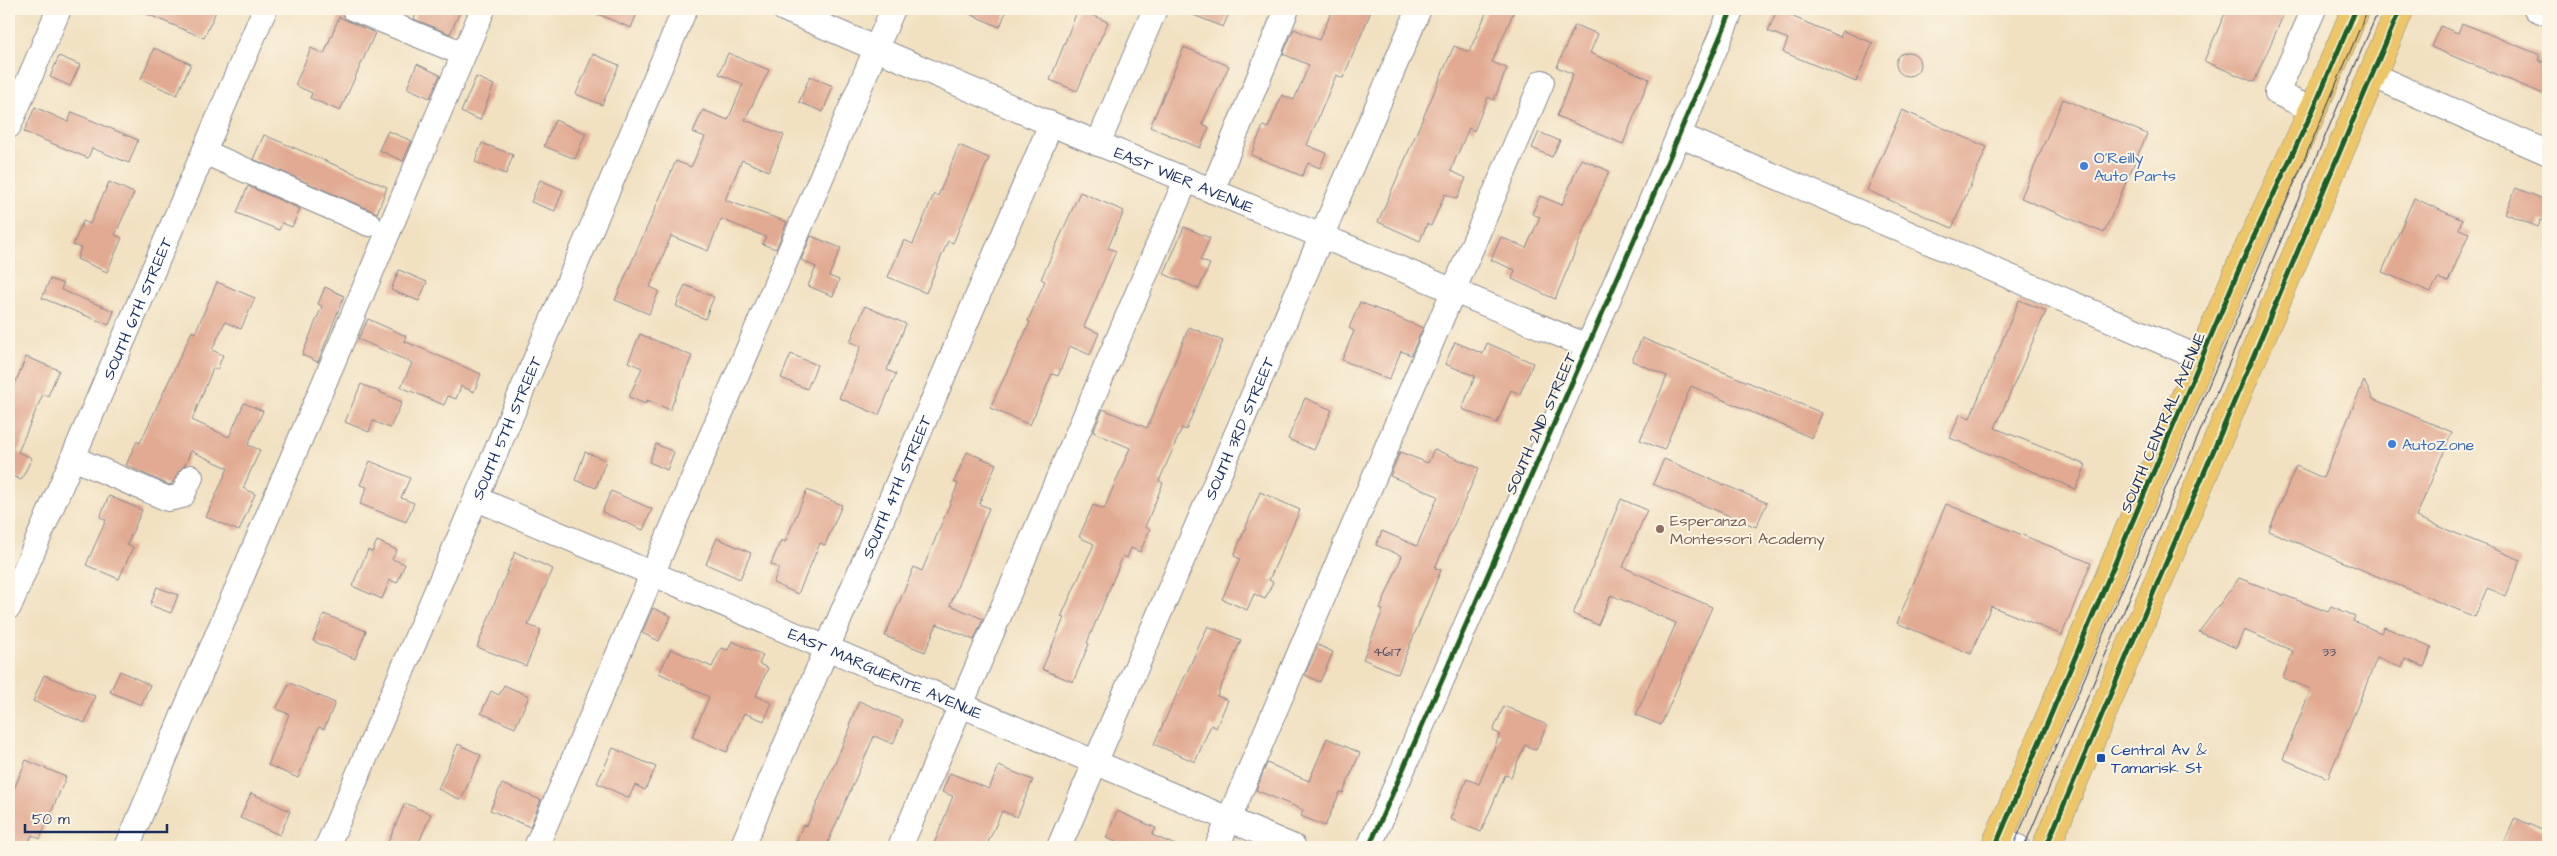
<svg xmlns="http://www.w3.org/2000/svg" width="2557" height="856" viewBox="0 0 2557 856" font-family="'Architects Daughter',sans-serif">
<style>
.building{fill:#e2aa93}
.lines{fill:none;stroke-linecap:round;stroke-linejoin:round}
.minor-casing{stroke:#868890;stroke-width:26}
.major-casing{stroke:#868890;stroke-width:29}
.minor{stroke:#fff;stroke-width:24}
.major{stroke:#ecc669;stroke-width:28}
.tram{stroke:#1b2f5e;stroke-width:1}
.cycleway-casing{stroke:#fcf5e5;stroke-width:8}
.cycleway{stroke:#1b5e20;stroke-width:5}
.shop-dot{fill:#3f7fe0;stroke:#fcf5e5;stroke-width:2}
.education-dot{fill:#8d6e63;stroke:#fcf5e5;stroke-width:2}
.transit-dot{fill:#1a4fb4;stroke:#fcf5e5;stroke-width:2}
.labels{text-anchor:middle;stroke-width:4;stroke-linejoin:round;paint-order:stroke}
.number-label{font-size:14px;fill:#4d4e6b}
.shop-label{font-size:16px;fill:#366cbe;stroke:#fcf5e5;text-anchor:start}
.street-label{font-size:16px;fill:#1b2f5e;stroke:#fcf5e5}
.education-label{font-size:16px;fill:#785e54;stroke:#fcf5e5;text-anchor:start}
.transit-label{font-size:16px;fill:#164399;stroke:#fcf5e5;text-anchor:start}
</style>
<rect width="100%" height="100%" fill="#fcf5e5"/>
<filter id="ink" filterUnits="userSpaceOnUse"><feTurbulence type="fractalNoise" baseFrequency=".02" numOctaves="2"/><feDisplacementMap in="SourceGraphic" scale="10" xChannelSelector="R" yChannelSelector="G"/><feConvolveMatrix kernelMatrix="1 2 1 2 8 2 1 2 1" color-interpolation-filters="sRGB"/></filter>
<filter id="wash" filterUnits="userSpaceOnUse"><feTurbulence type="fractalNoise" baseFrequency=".0096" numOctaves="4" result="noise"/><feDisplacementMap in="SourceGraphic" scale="20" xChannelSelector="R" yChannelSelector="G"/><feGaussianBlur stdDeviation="1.12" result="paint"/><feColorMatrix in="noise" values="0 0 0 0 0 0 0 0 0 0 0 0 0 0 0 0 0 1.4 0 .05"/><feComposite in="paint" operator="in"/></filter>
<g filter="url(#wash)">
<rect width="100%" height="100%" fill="#f1e1c1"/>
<g id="blocks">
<!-- building -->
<g class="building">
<path d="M135,9H217L204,38Z"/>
<path d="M418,9H461L450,34L414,19Z"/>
<path d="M586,9H639L631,28Z"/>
<path d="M958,9H1007L1000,27Z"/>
<path d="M1078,9L1108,22L1077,91L1050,80Z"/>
<path d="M1179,9H1231L1223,27Z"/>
<path d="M1333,9H1372L1343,78L1336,75L1307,145L1326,153L1320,168L1308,163L1302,176L1251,155L1263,126L1268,128L1282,95L1294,100L1309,65L1283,54L1294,29L1319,40Z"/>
<path d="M1488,9H1515L1492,62L1507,68L1494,100L1488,97L1474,131L1469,128L1455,160L1451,171L1466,178L1457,199L1445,194L1431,226L1427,224L1420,241L1378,222L1454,46L1469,52Z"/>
<path d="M2227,9H2286L2254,82L2204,61Z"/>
<path d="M1777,10L1840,37L1843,31L1873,43L1856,82L1783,52L1788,39L1768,31Z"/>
<path d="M339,17L375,33L340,111L310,98L312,93L295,85L311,48L324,54Z"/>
<path d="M2462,23L2540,55L2538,60L2548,64V96L2431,47L2440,26L2458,33Z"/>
<path d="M1575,25L1598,34L1590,53L1649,79L1623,144L1557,116L1573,74L1557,67Z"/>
<path d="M1184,47L1229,66L1202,124L1209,127L1200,148L1150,127Z"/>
<path d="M154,48L191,64L177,95L141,79Z"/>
<circle cx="1908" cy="64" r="12"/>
<path d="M728,53L769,70L745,120L784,135L769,171L742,160L725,200L787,222L776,249L762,244L766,237L721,219L708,251L671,236L650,287L659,291L649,314L615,300L676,161L691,167L705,137L693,132L703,110L728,120L743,84L719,74Z"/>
<path d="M593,54L619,65L602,105L576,94Z"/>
<path d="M59,56L80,65L70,86L50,77Z"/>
<path d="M417,64L440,75L430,98L407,88Z"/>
<path d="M810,76L833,86L823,112L799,102Z"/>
<path d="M476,77L494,85L480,120L461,112Z"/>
<path d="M2063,99L2147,134L2104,233L2021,198Z"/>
<path d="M35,107L68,122L72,112L138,140L129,163L92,148L88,158L24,132Z"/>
<path d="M1902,110L1987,147L1952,228L1867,190Z"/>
<path d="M555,120L586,133L575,159L544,146Z"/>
<path d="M388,131L412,141L403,161L379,150Z"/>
<path d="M1539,132L1560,141L1552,157L1532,148Z"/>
<path d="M264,135L387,187L377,213L253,159Z"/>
<path d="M482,143L513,155L506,174L475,162Z"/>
<path d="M959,145L989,158L953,243L948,241L926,293L888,277L904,240L913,244L934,194L938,196Z"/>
<path d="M1581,159L1609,171L1555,299L1512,279L1515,270L1491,260L1501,237L1526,248L1540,217L1532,214L1540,196L1562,205Z"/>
<path d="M540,180L563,190L555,211L531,202Z"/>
<path d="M109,182L134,193L115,235L122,238L107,272L77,259L81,248L73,245L83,221L90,224Z"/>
<path d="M248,186L300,209L292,227L282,223L279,230L237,213Z"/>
<path d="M2516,188L2548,201V223L2541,220L2538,227L2505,213Z"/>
<path d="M1080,192L1124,211L1108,248L1116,251L1084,327L1099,333L1090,355L1070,346L1058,376L1052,374L1030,425L990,408L1030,322L1028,321L1045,281L1041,279Z"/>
<path d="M2414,198L2462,220L2459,229L2469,233L2448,282L2438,278L2431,292L2382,272Z"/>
<path d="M1184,227L1210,238L1200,260L1210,264L1199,289L1164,274Z"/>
<path d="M811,236L841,248L829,276L839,280L833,296L808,286L816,267L801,260Z"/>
<path d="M399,270L427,282L419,301L391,290Z"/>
<path d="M50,279L63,284L61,290L114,311L109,325L42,298Z"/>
<path d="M217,282L255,298L241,329L225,322L212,350L223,355L217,370L213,368L192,420L229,437L244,403L263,411L248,445L260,450L243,488L255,494L239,531L206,517L228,468L191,451L185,465L179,471L172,484L169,485L126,465L137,441L140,443L192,331L195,333Z"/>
<path d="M685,285L714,297L705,319L676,306Z"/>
<path d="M325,287L344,296L318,362L302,355L322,306L318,304Z"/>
<path d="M2019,300L2046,311L1995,428L2086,465L2076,489L1950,438L1960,414L1970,418Z"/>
<path d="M1360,302L1423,328L1411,355L1401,351L1389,380L1342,360L1354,331L1349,328Z"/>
<path d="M865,306L906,324L887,370L896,374L879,415L839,398L861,346L850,342Z"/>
<path d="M368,319L406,336L404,341L481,374L474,392L461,386L456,399L448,396L444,405L401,387L412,363L358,339Z"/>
<path d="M1189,327L1223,341L1186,430L1182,428L1159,481L1163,483L1145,527L1150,529L1140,552L1131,548L1127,558L1123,556L1087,643L1089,644L1073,682L1042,669L1064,618L1061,617L1094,544L1079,537L1093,505L1104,509L1130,448L1093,432L1103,409L1147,428Z"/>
<path d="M640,334L692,356L670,410L647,400L645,404L629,397L642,368L628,362Z"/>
<path d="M1642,338L1822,413L1812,438L1691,386L1664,450L1640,440L1667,376L1632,361Z"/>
<path d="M1455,342L1483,354L1487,343L1533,363L1520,394L1511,390L1497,423L1462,409L1475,376L1445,364Z"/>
<path d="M791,354L817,365L807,389L781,378Z"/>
<path d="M26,357L59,370L48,396L43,394L18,452L32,458L21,480L9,474V398Z"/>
<path d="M2364,381L2373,399L2452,432L2416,517L2521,560L2506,596L2487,588L2475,617L2269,531L2296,466L2323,478Z"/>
<path d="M361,384L402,402L390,428L373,421L369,432L345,422Z"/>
<path d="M1305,398L1332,410L1314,450L1288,439Z"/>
<path d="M656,444L674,452L667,470L649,462Z"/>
<path d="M1434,449L1479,468L1435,568L1441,570L1398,674L1363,659L1383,610L1380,609L1402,556L1376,545L1382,531L1417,546L1438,496L1390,476L1400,452L1428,463Z"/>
<path d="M585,452L606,460L596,488L575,480Z"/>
<path d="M967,452L996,464L979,504L989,508L950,605L983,619L974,640L937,624L925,652L885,636L914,567L922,571L958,484L954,482Z"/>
<path d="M1664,459L1767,503L1756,527L1653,484Z"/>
<path d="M370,461L410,478L401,498L414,503L406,522L360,504L367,487L360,485Z"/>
<path d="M807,490L842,505L825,545L820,543L798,594L773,583L779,568L771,564L781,540L785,542Z"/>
<path d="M611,491L652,509L643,530L602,512Z"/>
<path d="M1260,492L1300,510L1269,580L1273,582L1265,599L1254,594L1247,610L1222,599L1240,559L1234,556Z"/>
<path d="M109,496L142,510L127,545L133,547L119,579L86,565L106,520L100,517Z"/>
<path d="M1621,499L1647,510L1623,567L1712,607L1661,725L1636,715L1676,623L1611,595L1598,625L1573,614Z"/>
<path d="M1946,504L2091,563L2062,635L1991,606L1971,654L1897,623Z"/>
<path d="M717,538L751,553L740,579L706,564Z"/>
<path d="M377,541L397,550L392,559L405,564L397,583L390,580L382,599L352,586L368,550L372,552Z"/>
<path d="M515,552L553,569L528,625L541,630L526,666L477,647Z"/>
<path d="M2239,578L2328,612L2331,606L2355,616L2353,621L2381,633L2384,627L2432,647L2424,667L2405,659L2402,668L2377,658L2328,778L2283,759L2311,689L2283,678L2293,651L2244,630L2236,648L2199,632Z"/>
<path d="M157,587L178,595L171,613L150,605Z"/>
<path d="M653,608L671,616L659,641L642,633Z"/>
<path d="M324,614L366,631L355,659L313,641Z"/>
<path d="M1208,626L1241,640L1217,696L1228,700L1216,728L1211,725L1195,762L1154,744Z"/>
<path d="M732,641L763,655L759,664L768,668L756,696L772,703L764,721L744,713L727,752L692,737L709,697L659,673L671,649L712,667L721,648L728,650Z"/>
<path d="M1318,645L1333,652L1320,682L1305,675Z"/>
<path d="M120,671L150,685L141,705L110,692Z"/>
<path d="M44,675L95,696L85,723L33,701Z"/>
<path d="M290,683L335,703L324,729L319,727L298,778L268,765L289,714L276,709Z"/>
<path d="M504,685L529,696L515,728L481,713L491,691L499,695Z"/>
<path d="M859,701L903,720L893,744L874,736L826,847H794L803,825L807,826L851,726L849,725Z"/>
<path d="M1504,706L1547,725L1536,750L1525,745L1511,777L1505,775L1481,832L1450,819L1467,779L1479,784L1500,734L1493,731Z"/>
<path d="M1327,738L1360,753L1343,793L1340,792L1325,826L1301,816L1303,810L1256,790L1267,763L1309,781Z"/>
<path d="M458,744L481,755L461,800L438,789Z"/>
<path d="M613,748L656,767L645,790L635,785L629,798L597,783Z"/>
<path d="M26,760L66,777L40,839L32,835L27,847H9V801Z"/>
<path d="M999,766L1033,780L1017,817L1002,811L986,847H942L934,844L953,796L942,792L950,773L989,789Z"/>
<path d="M502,784L541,800L530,827L490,810Z"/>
<path d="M251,793L290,811L280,835L240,818Z"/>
<path d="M405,803L431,814L417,847H386Z"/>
<path d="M1117,811L1156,828L1152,835L1180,847H1129L1106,838Z"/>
<path d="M2515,818L2548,833V847H2514L2504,843Z"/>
</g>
</g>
</g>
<g filter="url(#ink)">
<use href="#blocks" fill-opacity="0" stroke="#868890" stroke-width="1"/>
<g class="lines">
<!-- minor casing -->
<g class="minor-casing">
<g id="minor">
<path d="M354,9L454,50"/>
<path id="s1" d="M784,9L1051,124L1587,346"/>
<path d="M2536,9L2548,14"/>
<path d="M2372,75L2548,153"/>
<path d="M2313,110L2277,93L2314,9"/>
<path d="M9,126L59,9"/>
<path d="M1679,135L2202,359"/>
<path d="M1098,144L1155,9"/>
<path d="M204,152L369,224"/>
<path d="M1212,191L1287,9"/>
<path d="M73,458L168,499L182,496L191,477"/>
<path id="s2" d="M477,499L1294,847"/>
<path id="s3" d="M9,607L265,9"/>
<path d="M1997,839L2018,847"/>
<path d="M127,847L483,9"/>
<path id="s4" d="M327,847L685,9"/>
<path d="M536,847L893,9"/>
<path id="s5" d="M742,847L1051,124"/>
<path d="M900,847L1186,180"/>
<path id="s6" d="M1059,847L1419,9"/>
<path d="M1217,847L1542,82"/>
<path d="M1369,847L1642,222L1732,9"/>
</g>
</g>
<!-- major casing -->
<g class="major-casing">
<g id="major">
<path d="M1995,847L2243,260L2313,110L2356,9"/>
<path d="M2046,847L2400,9"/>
</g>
</g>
<!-- minor -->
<use href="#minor" class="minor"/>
<!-- major -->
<use href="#major" class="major"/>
<!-- tram -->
<g class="tram">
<path d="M2013,847L2368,9"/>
<path d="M2024,847L2379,9"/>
</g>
<!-- cycleway casing -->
<g class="cycleway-casing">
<g id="cycleway">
<path d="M1369,847L1642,222L1732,9"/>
<path d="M1995,847L2243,260L2313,110L2356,9"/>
<path d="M2046,847L2400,9"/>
</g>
</g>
<!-- cycleway -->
<use href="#cycleway" class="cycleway"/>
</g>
</g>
<!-- markers -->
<g class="shop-dot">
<circle cx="2084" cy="166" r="5"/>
<circle cx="2392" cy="444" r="5"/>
</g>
<circle class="education-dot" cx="1660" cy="529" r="5"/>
<rect class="transit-dot" x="2096" y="753" width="10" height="10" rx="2.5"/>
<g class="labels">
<!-- number labels -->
<g class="number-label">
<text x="1387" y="656">4617</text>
<text x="2329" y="656">33</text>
</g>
<!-- shop labels -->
<g class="shop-label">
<text x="2094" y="163">O'Reilly<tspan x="2094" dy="18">Auto Parts</tspan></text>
<text x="2402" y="450">AutoZone</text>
</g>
<!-- street labels -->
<g class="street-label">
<text dy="6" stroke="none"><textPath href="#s1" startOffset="435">EAST WIER AVENUE</textPath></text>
<text dy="6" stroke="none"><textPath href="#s3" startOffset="325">SOUTH 6TH STREET</textPath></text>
<text transform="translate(2162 422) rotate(-67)" y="6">SOUTH CENTRAL AVENUE</text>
<text transform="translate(1540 423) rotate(-66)" y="6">SOUTH 2ND STREET</text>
<text dy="6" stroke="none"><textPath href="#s4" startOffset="456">SOUTH 5TH STREET</textPath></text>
<text dy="6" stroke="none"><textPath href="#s6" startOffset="456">SOUTH 3RD STREET</textPath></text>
<text dy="6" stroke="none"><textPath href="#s5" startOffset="392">SOUTH 4TH STREET</textPath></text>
<text dy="6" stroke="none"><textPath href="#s2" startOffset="444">EAST MARGUERITE AVENUE</textPath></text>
</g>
<!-- education labels -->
<g class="education-label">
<text x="1670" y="526">Esperanza<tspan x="1670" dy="18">Montessori Academy</tspan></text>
</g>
<!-- transit labels -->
<g class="transit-label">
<text x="2111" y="755">Central Av &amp;<tspan x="2111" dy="18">Tamarisk St</tspan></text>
</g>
</g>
<!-- margin -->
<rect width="2557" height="856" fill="none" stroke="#fcf5e5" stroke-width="30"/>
<!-- scale -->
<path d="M25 824v8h142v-8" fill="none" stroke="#1b2f5e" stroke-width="2.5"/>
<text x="32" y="824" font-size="15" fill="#1b2f5e" stroke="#fcf5e5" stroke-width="4" paint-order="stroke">50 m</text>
</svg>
